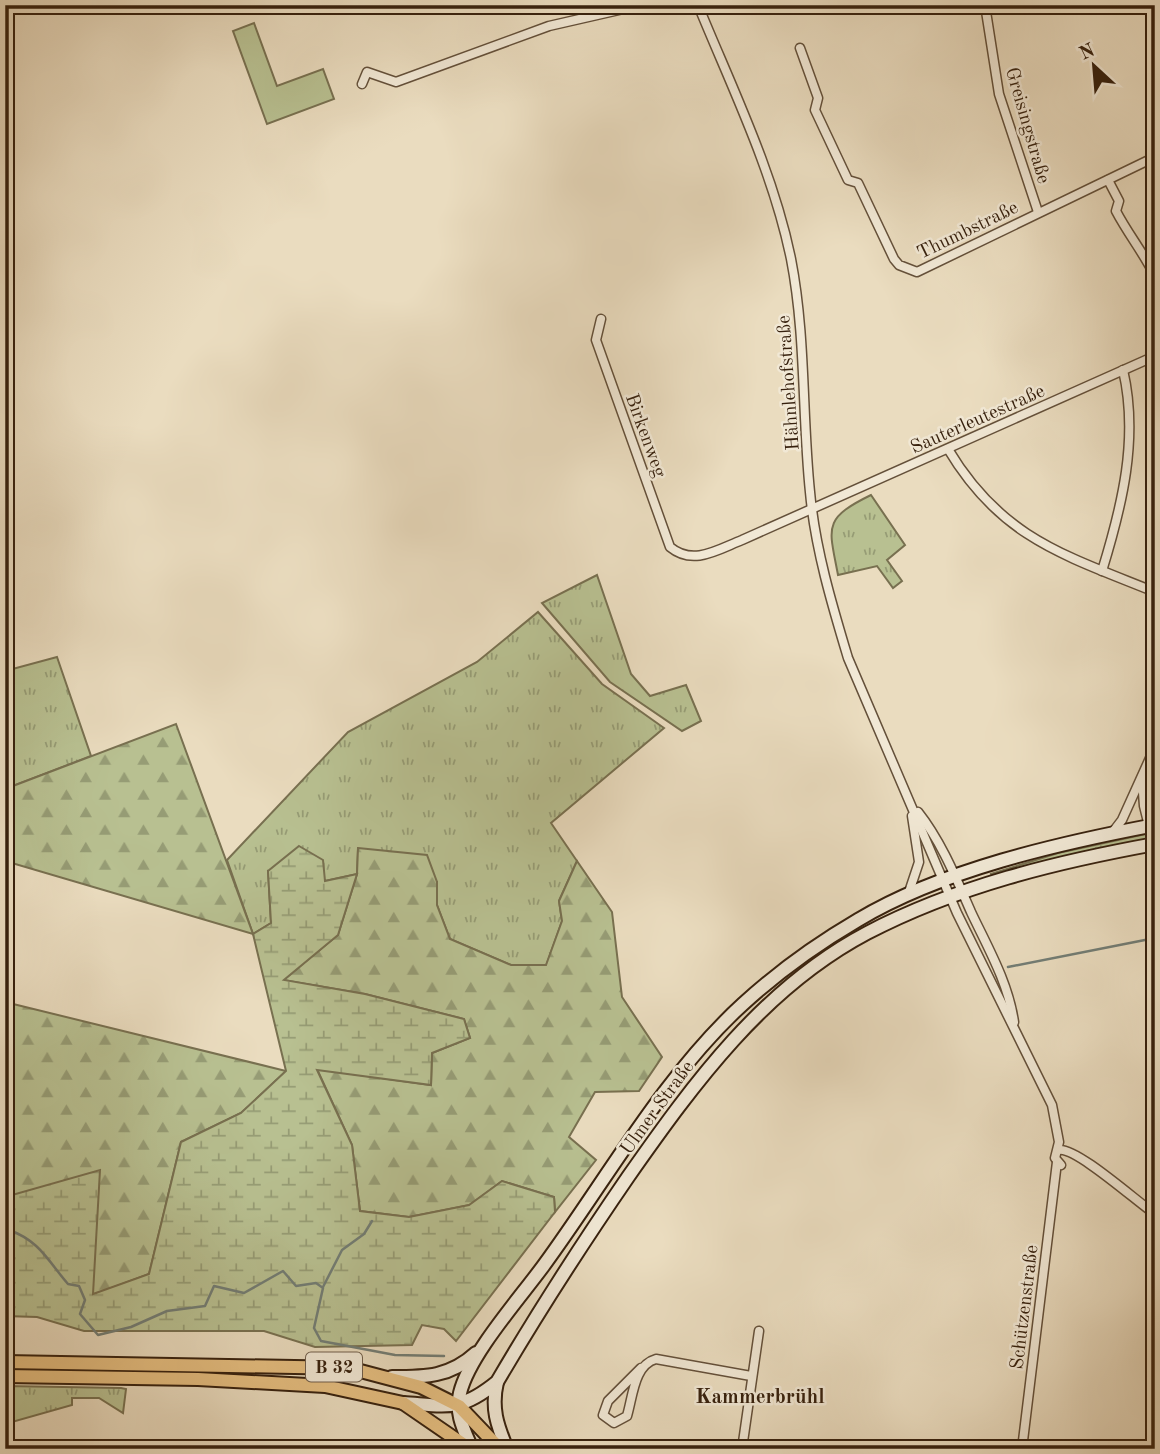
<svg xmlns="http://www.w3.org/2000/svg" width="1160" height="1454" viewBox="0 0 1160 1454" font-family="'Old Standard TT',serif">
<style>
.grass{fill:url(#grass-tufts);stroke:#787050;stroke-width:2}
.forest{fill:url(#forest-firs);stroke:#787050;stroke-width:2}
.wetland{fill:url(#wetland-marsh);stroke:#787050;stroke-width:2}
.green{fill:#b8c091;stroke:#787050;stroke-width:2}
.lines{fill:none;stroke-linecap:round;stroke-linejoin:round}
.stream{stroke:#727d75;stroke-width:2.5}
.minor-casing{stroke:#64503a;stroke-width:11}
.secondary-casing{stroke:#37210e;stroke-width:16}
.primary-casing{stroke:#37210e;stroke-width:16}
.minor{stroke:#f1e8d5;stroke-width:8}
.secondary{stroke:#f1e8d5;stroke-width:12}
.primary{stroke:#e5be80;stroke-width:12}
.labels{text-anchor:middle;stroke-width:5;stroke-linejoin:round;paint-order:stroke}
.shield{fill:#f1e8d5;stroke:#6f5d4a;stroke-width:2}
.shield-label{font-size:18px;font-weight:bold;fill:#37210e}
.street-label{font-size:19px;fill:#37210e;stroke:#f1e8d5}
.neighbourhood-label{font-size:21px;font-weight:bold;fill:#37210e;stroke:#f1e8d5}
</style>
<defs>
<pattern id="grass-tufts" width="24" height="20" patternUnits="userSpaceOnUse" patternTransform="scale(1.75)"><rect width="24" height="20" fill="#b8c091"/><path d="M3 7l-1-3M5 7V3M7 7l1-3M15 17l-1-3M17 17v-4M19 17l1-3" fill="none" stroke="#969c75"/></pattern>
<pattern id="forest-firs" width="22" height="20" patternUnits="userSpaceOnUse" patternTransform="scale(1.75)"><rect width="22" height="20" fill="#b8c091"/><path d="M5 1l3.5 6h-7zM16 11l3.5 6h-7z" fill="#969c75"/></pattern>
<pattern id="wetland-marsh" width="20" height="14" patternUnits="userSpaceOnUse" patternTransform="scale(1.75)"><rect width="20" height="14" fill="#b8c091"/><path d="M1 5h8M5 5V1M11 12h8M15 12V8" fill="none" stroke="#969c75"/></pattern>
</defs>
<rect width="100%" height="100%" fill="#eadcbf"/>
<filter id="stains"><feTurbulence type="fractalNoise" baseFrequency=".00286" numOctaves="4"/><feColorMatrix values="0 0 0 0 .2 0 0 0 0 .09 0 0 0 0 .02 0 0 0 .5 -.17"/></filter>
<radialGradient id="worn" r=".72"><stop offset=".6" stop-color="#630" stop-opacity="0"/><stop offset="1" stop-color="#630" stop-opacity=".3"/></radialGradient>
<!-- grass -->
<g class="grass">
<path d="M871,495L905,545L887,560L902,581L893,588L877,566L838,575C829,527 822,519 871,495Z"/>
<path d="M597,575L631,674L650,696L686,685L701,721L682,731L610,682L542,603Z"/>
<path d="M538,612L602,684L664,728L551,823L577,861L559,901L562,921L546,966L511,965L450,939L437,905V882L358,849L357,874L325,881L268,871L271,923L253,934L227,860L348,732L477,662Z"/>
<path d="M57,657L91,756L5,789V671Z"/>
<path d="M1155,832V837L992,877L991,874L1058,853Z"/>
<path d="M5,1386L121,1388L126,1389L123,1413L99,1398H72V1405L5,1424Z"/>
</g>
<!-- forest -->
<g class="forest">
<path d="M176,724L253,934L5,861V789Z"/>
<path d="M358,848L427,855L437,882V905L450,939L511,965H546L562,921L559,901L577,861L612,912L622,997L662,1057L639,1091L595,1092L569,1137L596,1160L555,1212L554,1197L502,1181L470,1205L409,1217L360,1211L352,1145L317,1069L431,1085L432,1053L470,1038L464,1019L365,994L283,980L338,935L357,874Z"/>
<path d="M5,1002L286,1071L241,1113L181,1142L149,1274L93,1295L5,1197Z"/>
</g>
<!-- wetland -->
<path class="wetland" d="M299,846L323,860L325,881L357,874L338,935L284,980L365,994L464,1019L470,1038L432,1053L431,1085L317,1070L352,1145L360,1211L409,1217L469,1205L502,1181L554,1197L555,1212L456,1341L444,1329L422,1325L412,1345L315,1347L264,1331H84L37,1317L5,1316V1251L11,1246L5,1235V1197L100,1170L93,1294L149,1274L181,1142L241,1113L286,1071L253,934L271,923L268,871Z"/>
<!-- green -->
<path class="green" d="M254,23L277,86L323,69L334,99L267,124L233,31Z"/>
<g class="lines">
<!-- stream -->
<g class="stream">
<path d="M1008,967L1155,938"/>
<path d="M9,1230C40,1241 48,1261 68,1284L79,1286L85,1300L80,1314L98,1335L131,1327L167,1311L205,1306L214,1286L244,1293L283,1271L296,1286L316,1283L323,1288L314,1328L321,1341L395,1355L444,1356"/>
<path d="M323,1287L342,1250L364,1234L372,1221"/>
</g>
<!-- minor casing -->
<g class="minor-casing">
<g id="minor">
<path d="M698,5C732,88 773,171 791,259C806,336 802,415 810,492C815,548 832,605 848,658L957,913L1052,1105L1059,1142L1055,1158L1061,1165"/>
<path d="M950,5H955"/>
<path d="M985,5L999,94L1038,212"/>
<path d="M800,48L818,98L815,110L848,180L858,183L894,259L899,265L917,272L1155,157"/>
<path d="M362,84L367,72L396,82L549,26L641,5"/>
<path d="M1108,180L1119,201L1116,211C1128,234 1143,252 1155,276"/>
<path d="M601,319L596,340L670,547C693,566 717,550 742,540L1155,356"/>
<path d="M948,449C1001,538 1064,555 1155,592"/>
<path d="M1102,571C1122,506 1139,438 1123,370"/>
<path d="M1142,779L1144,806L1149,826"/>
<path d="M918,812C941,841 956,878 971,912C988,948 1008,982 1014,1022"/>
<path d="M1112,833L1122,820L1155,747"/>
<path d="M908,895L919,862L912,816"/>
<path d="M1059,1150C1076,1147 1136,1201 1155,1214"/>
<path d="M641,1368L608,1401L603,1415L614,1423L627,1416C633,1396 634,1365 656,1359L751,1376"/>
<path d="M742,1449L759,1331"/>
<path d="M1022,1449L1057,1162"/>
</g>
</g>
<!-- secondary casing -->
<g class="secondary-casing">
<g id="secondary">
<path d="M392,1377C426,1377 450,1377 476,1353"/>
<path d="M497,1382C491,1408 497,1425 507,1449"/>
<path d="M403,1403C448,1406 460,1412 497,1382C538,1312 582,1244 628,1177C694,1083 763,988 867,933C957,886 1056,862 1155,844"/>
<path d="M472,1449C464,1430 455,1414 460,1393C469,1355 520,1298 544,1265C607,1179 664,1076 743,1004C778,972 817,944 858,920C941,870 1060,843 1155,825"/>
</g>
</g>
<!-- primary casing -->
<g class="primary-casing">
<g id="primary">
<path d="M5,1362L349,1368L421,1387L459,1406L500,1449"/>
<path d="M5,1376L198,1379L325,1386L403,1403L470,1449"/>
</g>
</g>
<!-- minor -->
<use href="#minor" class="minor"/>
<!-- secondary -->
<use href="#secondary" class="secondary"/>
<!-- primary -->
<use href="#primary" class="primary"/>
</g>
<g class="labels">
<!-- shield labels -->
<rect class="shield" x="306" y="1352.5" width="56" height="29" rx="5"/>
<g class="shield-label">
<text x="334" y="1373">B 32</text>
</g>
<!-- street labels -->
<g class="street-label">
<text transform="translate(1029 125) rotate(74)" y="7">Greisingstraße</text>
<text transform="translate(967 229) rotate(-26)" y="7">Thumbstraße</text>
<text transform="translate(787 383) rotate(-94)" y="7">Hähnlehofstraße</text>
<text transform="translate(977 418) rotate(-24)" y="7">Sauterleutestraße</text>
<text transform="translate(647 435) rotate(70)" y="7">Birkenweg</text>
<text transform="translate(656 1107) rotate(-54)" y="7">Ulmer Straße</text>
<text transform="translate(1023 1307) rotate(-83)" y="7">Schützenstraße</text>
</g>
<!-- neighbourhood labels -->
<g class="neighbourhood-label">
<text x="760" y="1403">Kammerbrühl</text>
</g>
</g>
<!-- margin -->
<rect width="1160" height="1454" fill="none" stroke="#eadcbf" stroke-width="28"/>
<rect x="7" y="7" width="1146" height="1440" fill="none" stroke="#37210e" stroke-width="3.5"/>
<rect x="14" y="14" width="1132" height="1426" fill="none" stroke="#37210e" stroke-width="2"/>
<!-- north arrow -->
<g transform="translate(1094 66) rotate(334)" stroke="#f1e8d5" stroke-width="5" paint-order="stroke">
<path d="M0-5L12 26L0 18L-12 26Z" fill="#37210e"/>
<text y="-10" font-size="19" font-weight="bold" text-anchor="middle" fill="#37210e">N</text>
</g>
<rect width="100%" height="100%" filter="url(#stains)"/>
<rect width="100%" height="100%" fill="url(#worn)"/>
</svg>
